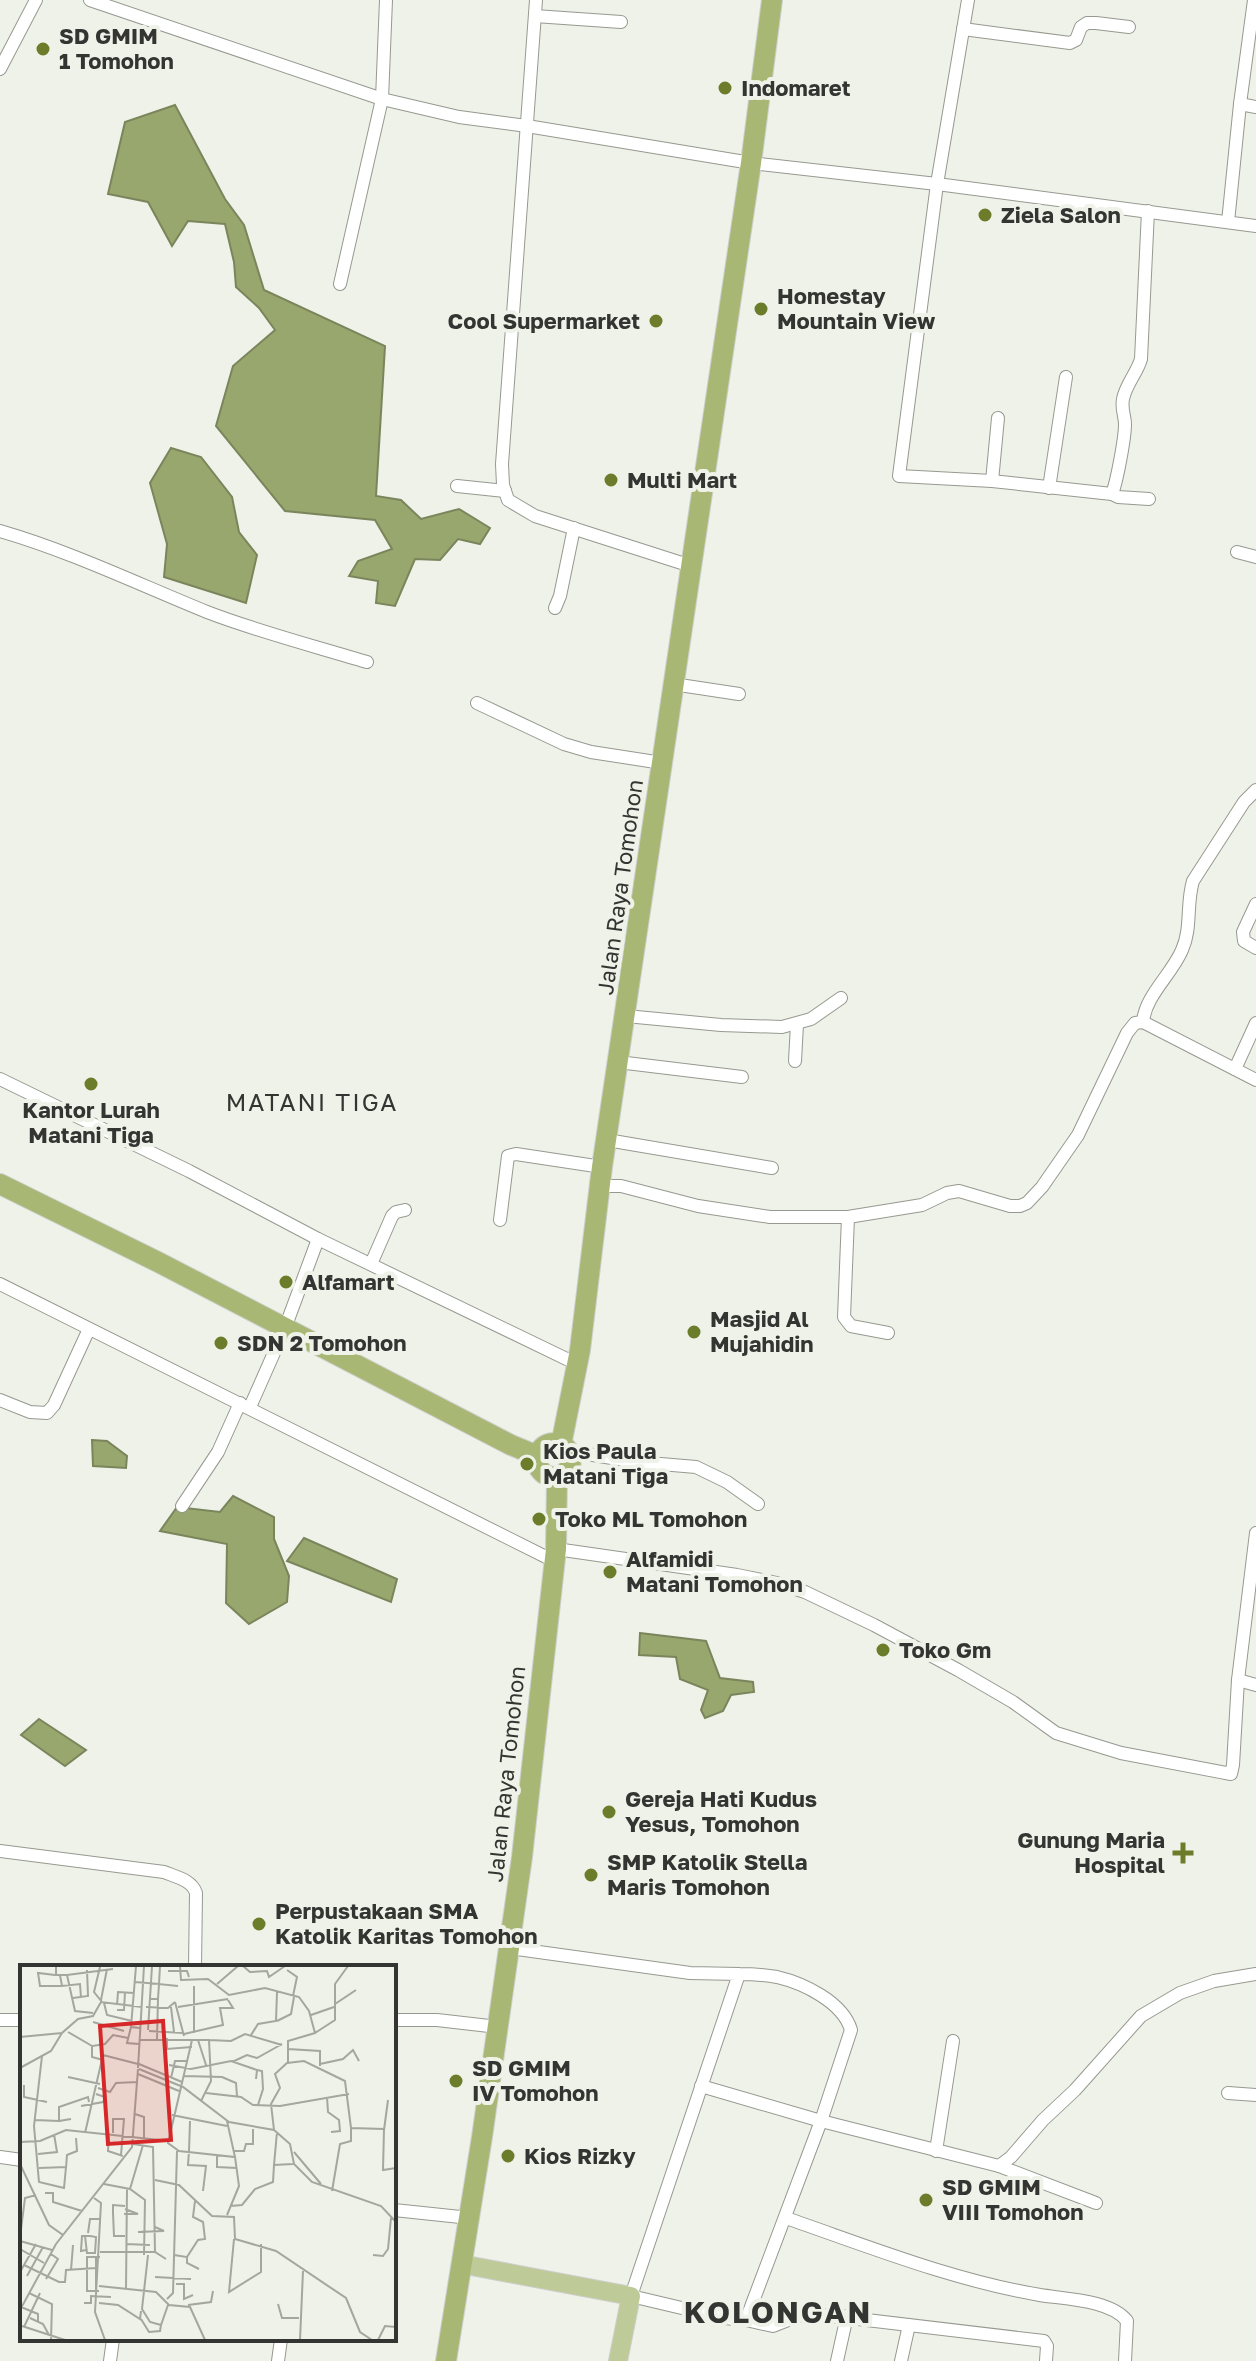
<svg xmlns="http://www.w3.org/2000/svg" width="1256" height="2361" viewBox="0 0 1256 2361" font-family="'Golos Text',sans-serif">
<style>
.water{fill:#98a76e;stroke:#7a855c;stroke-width:2}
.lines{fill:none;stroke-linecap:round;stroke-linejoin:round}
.minor-casing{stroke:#969990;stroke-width:14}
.primary-casing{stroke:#cecfce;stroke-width:20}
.trunk-casing{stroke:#cecfce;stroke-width:22}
.minor{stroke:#fff;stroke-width:12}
.primary{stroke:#beca97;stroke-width:18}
.trunk{stroke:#a8b874;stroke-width:20}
.poi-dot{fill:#6b7c2b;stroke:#eff2e8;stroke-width:3}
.labels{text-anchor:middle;stroke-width:8;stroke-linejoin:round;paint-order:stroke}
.poi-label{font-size:22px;font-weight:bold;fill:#343532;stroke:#eff2e8;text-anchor:start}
.street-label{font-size:22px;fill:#343532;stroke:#eff2e8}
.neighbourhood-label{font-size:24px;letter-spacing:2px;fill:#343532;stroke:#eff2e8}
.district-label{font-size:30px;font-weight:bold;letter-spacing:2px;fill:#343532;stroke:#eff2e8}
.inset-road{fill:none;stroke:#a4a69f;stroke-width:2}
.view{fill:#d62828;fill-opacity:0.15;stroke:#d62828;stroke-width:4}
.inset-edge{fill:none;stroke:#343532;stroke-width:4}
</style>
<rect width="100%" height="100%" fill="#eff2e8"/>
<!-- water -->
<g class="water">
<path d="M175,105L225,199L244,225L264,290L385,346L376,496L401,500L421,519L459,509L490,528L480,544L458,539L440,560L415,559L395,606L376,603L378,581L349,576L358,561L392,549L375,520L285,511L216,426L233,366L275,330L259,308L236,287L234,262L225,224L188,221L172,246L148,202L108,194L125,122Z"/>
<path d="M171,448L201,457L232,497L239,532L257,555L246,603L164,577L167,544L150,483Z"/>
<path d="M92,1440L107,1441L127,1456L126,1468L93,1466Z"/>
<path d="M233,1496L274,1517V1539L289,1576L287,1602L249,1624L226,1603L227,1544L160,1531L177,1507L220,1512Z"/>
<path d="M304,1538L397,1579L391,1602L287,1561Z"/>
<path d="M640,1633L706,1641L720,1678L753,1682L754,1692L731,1695L723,1711L705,1718L701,1710L708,1690L680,1679L676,1657L639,1655Z"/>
<path d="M39,1719L86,1750L65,1766L21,1735Z"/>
</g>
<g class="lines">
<!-- minor casing -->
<g class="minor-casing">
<g id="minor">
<path d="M90,0L382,99L459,117L527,126L751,163L937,184L1256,226"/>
<path d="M536,0L502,464L503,485L508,500L535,516L691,566"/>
<path d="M968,0L937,184L899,476L992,481L1112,494C1117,481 1125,438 1125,424C1125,416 1121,409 1123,399C1126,384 1137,373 1141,359L1148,211"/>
<path d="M535,16L621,22"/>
<path d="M963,29L1070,43L1076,40L1081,27L1087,23H1096L1129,27"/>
<path d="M0,69L36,0"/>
<path d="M1240,104L1256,107"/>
<path d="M1228,222L1240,104L1254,0"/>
<path d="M340,284L382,99L386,0"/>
<path d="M992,481L998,418"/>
<path d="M457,486L505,491"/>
<path d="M1049,488L1066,377"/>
<path d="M1112,494L1118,497L1149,499"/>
<path d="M0,531C72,552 138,584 207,612C259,632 314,646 367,662"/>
<path d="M1237,552L1256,557"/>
<path d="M555,608L560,596L574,528"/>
<path d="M673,684L739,694"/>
<path d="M477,703L564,744L591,752L662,763"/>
<path d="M1256,904L1243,932L1244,941L1256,948"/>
<path d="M626,1016L721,1025L782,1027L811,1019L841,998"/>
<path d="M1143,1022C1145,996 1172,974 1182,950C1192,928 1186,904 1193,881L1244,802L1256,790"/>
<path d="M795,1061L797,1024"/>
<path d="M618,1062L742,1077"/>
<path d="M1235,1069L1256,1023"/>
<path d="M0,1079L189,1171L318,1239L577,1364"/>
<path d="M607,1140L772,1168"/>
<path d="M600,1186H621L698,1206L770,1217H848L922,1205L947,1193L959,1191L1010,1206H1020L1027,1203L1042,1187L1078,1135L1127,1033L1135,1023L1143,1022L1256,1080"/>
<path d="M848,1217L844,1317L851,1326L888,1333"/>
<path d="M500,1220L508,1156L516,1154L602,1167"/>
<path d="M371,1264L392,1216L396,1212L405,1210"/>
<path d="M0,1284L554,1561"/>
<path d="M0,1400L30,1412L47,1413L54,1405L89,1329"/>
<path d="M250,1407L285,1328L318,1239"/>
<path d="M568,1451L637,1462L696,1467L727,1482L758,1504"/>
<path d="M182,1506L218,1452L240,1403"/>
<path d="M556,1549L737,1575L777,1583L805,1592L874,1625L958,1670L1013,1702L1056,1733L1121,1753L1231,1774L1233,1765L1238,1680L1256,1533"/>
<path d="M1238,1680L1256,1685"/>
<path d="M0,1851L164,1872C176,1877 192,1880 196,1893L195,1967"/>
<path d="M510,1948L690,1973L739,1974L631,2296L724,2318L746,2320L821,2121L851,2030C843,2002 803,1983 777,1977C765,1975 752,1974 739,1974"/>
<path d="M0,2020H22"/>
<path d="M394,2020H437L498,2027"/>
<path d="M701,2086L821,2121L999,2166L1011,2157L1043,2120L1075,2090L1141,2016L1180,1993L1214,1981L1256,1974"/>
<path d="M1228,2093L1256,2095"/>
<path d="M936,2151L953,2041"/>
<path d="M0,2157L22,2160"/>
<path d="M999,2166L1096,2203"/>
<path d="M394,2210L470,2218"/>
<path d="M786,2218C870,2247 952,2280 1040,2295C1065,2299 1111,2300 1127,2321L1125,2361"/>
<path d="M746,2320L773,2326L801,2315L816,2314L1044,2341L1047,2346L1046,2361"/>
<path d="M110,2361L113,2339"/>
<path d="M278,2361L281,2339"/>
<path d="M837,2361L847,2316"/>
<path d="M901,2361L909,2325"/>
</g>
</g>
<!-- primary casing -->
<g class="primary-casing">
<path id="primary" d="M461,2264L631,2296L618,2361"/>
</g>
<!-- trunk casing -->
<g class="trunk-casing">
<g id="trunk">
<path d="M0,1184L158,1262L511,1445L538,1456"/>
<circle cx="554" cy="1460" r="17"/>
<path d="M561,1445L580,1350L602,1167L751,163L772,0"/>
<path d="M446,2361L482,2137L522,1857L556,1549L557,1477"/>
</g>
</g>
<!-- minor -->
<use href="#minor" class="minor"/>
<!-- primary -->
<use href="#primary" class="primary"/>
<!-- trunk -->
<use href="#trunk" class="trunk"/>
</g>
<!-- markers -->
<g class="poi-dot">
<circle cx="43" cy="49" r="8"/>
<circle cx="725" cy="88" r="8"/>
<circle cx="985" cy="215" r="8"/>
<circle cx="761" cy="309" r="8"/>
<circle cx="656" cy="321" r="8"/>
<circle cx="611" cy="480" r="8"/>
<circle cx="91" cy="1084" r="8"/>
<circle cx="286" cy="1282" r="8"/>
<circle cx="694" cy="1332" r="8"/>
<circle cx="221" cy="1343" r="8"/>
<circle cx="527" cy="1464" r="8"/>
<circle cx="539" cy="1519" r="8"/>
<circle cx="610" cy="1572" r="8"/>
<circle cx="883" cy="1650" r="8"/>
<circle cx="609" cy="1812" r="8"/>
<path d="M1179 1841h8v8h8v8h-8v8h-8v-8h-8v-8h8z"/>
<circle cx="591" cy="1875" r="8"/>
<circle cx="259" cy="1924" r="8"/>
<circle cx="456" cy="2081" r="8"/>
<circle cx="508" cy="2156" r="8"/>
<circle cx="926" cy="2200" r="8"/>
</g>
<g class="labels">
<!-- poi labels -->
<g class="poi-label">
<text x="59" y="44">SD GMIM<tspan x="59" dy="25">1 Tomohon</tspan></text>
<text x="741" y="96">Indomaret</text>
<text x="1001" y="223">Ziela Salon</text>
<text x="777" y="304">Homestay<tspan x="777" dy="25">Mountain View</tspan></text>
<text x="640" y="329" text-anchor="end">Cool Supermarket</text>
<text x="627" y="488">Multi Mart</text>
<text x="91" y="1118" text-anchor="middle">Kantor Lurah<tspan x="91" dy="25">Matani Tiga</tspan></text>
<text x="302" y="1290">Alfamart</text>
<text x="710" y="1327">Masjid Al<tspan x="710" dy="25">Mujahidin</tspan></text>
<text x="237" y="1351">SDN 2 Tomohon</text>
<text x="543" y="1459">Kios Paula<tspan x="543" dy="25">Matani Tiga</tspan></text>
<text x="555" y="1527">Toko ML Tomohon</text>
<text x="626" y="1567">Alfamidi<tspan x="626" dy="25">Matani Tomohon</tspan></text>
<text x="899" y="1658">Toko Gm</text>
<text x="625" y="1807">Gereja Hati Kudus<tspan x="625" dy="25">Yesus, Tomohon</tspan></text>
<text x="1165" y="1848" text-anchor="end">Gunung Maria<tspan x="1165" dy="25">Hospital</tspan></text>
<text x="607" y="1870">SMP Katolik Stella<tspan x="607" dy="25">Maris Tomohon</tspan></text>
<text x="275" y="1919">Perpustakaan SMA<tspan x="275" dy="25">Katolik Karitas Tomohon</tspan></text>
<text x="472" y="2076">SD GMIM<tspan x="472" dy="25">IV Tomohon</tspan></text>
<text x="524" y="2164">Kios Rizky</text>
<text x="942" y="2195">SD GMIM<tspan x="942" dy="25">VIII Tomohon</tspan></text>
</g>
<!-- street labels -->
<g class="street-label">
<text transform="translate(620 887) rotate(-82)" y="8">Jalan Raya Tomohon</text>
<text transform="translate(506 1774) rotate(-84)" y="8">Jalan Raya Tomohon</text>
</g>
<!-- neighbourhood labels -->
<g class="neighbourhood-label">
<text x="312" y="1111">MATANI TIGA</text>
</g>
<!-- district labels -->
<g class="district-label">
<text x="778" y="2323">KOLONGAN</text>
</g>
</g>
<!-- overview -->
<g transform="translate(20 1965)">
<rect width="376" height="376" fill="#eff2e8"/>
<path class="inset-road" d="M36,1V10H47L55,46L73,48M116,1L111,62L120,63M160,1L161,15L188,14L209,30L245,23L279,32L289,46L295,68L268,76V97L255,109L260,123L251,139L254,165M223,1L230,7L247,6L249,12L265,1M80,2L74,27L82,37M267,5L277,12L273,31M148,6H167L169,12M35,10L18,8L20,21H42M40,10L42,21L60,19L61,33M47,10L93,4M115,17L139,19L140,1M197,19L218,1M53,33L68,31L67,5M130,34H138L139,19L158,21M81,35L87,4M155,37L164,71M84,38L87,50L112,56M315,39L336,25M97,40L98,27L114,28M126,42L148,43L155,37M151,42L154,67M158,42L208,34M97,45H104L105,27M291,50L314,42M257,56L271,49L274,32M73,57L104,66M111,62L107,78L119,79M128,65L132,1M129,66L163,68M48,67L72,81M174,68V21M295,68L315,55V19L328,1M164,69L203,60L200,43H213L208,35M231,70L238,59L256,56L257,27M0,72L42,68M147,73V84L172,82M137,74L138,34M120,75H189L191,116L181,136M172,75L148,178L159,186L215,192L207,156M178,75L186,100M189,75L211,76L225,69L262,80M268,84L300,86V101M83,95L72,92V81L85,79L93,70L108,73M212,97L227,90L237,93L262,79M267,98L284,96L325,116L331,163L364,164L363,205L376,203M119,99L162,117M300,99L323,94L333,85L339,96M149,100L171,104L211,96L237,105L236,114M0,103L31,86L42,68L58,54L73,51L81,37L122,42M118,103L124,1M119,104L163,122L209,157L254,165L270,179L274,199L292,217L361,241L376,257M237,105L242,106L243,124L238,140M118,109L159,126M164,111L202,112L216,118L217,131M48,112L80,119M151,113L155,96H168M4,120V132L27,137M78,123L90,127L96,118L117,117M186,128L221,132L233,140L260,141L329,129M307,132L308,147L319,155L320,166L311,167M61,141L83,137L85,132L76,129M115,149L124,152V173M152,150L207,161M51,154L39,156V142L68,132L69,137M15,155L39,156M364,165L368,135M257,167L254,200L273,199M65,168L83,90L118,99M89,168L88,186L103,191M93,168V154H104L101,190M0,177L20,176L46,165L149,176M113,179L133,182L135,287M169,186L168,200L186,201L183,226M169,186L170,156M213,186H224L226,179H233V164M274,187L301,219M18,189L37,187L34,169M197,191V202L217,203M0,199L29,260L43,270M19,203L46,202L44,223L19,217L14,161L22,91M46,203L47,190L57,186L56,173M135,215L159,220L192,251L214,252L215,274L256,286L326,333L340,367L352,375M84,219L110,224L125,235L124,290M110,224L123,180M312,226L320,179L331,176V163M25,228H33V237L62,246M74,233L81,238L75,347L85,375M210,241L222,240L235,224L253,217L254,200M104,249H118L105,244M207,250L219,221L215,192M118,267L144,266L135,262M68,268L70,254H81M65,271L67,288H75L76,273V272L70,271H62L61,286L66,285M105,271H94L93,248V240L105,241M0,272L5,233L16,230M214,274L209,327L241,307V279M0,276L32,285M106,279L130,280M0,284L24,298M80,287H135L146,294M128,290L122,344L130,357L141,360L148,340M154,290L167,292V298L179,304M353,290L363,291L368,284L371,253M167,292L178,275L185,274L183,257L173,252L175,236M4,300L39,317H45L46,305L76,303M51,305L53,280M0,307L16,279M7,311L23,282M135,312L171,314M26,314L38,294L31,289M156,319H164V334L173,330M79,321L136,327L149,340L170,342L185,375M106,325L107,223M76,326V292M79,326H67V292H80M9,328L32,339L31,375M147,334L153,328L157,186M64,338H71V331L91,332M79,338L98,340L120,354L121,346M258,339L262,353H279M168,340L191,337L193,326M1,342L18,349V357M0,345L36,279L112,182L118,104M10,353L23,359L29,370M121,354L129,367L140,366L141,360M2,361L45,375M4,362L20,328M280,375L283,306M358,375L365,361L376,362"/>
<path class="view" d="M143,56L151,175L88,179L80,61Z"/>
<rect width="376" height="376" class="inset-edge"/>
</g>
</svg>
